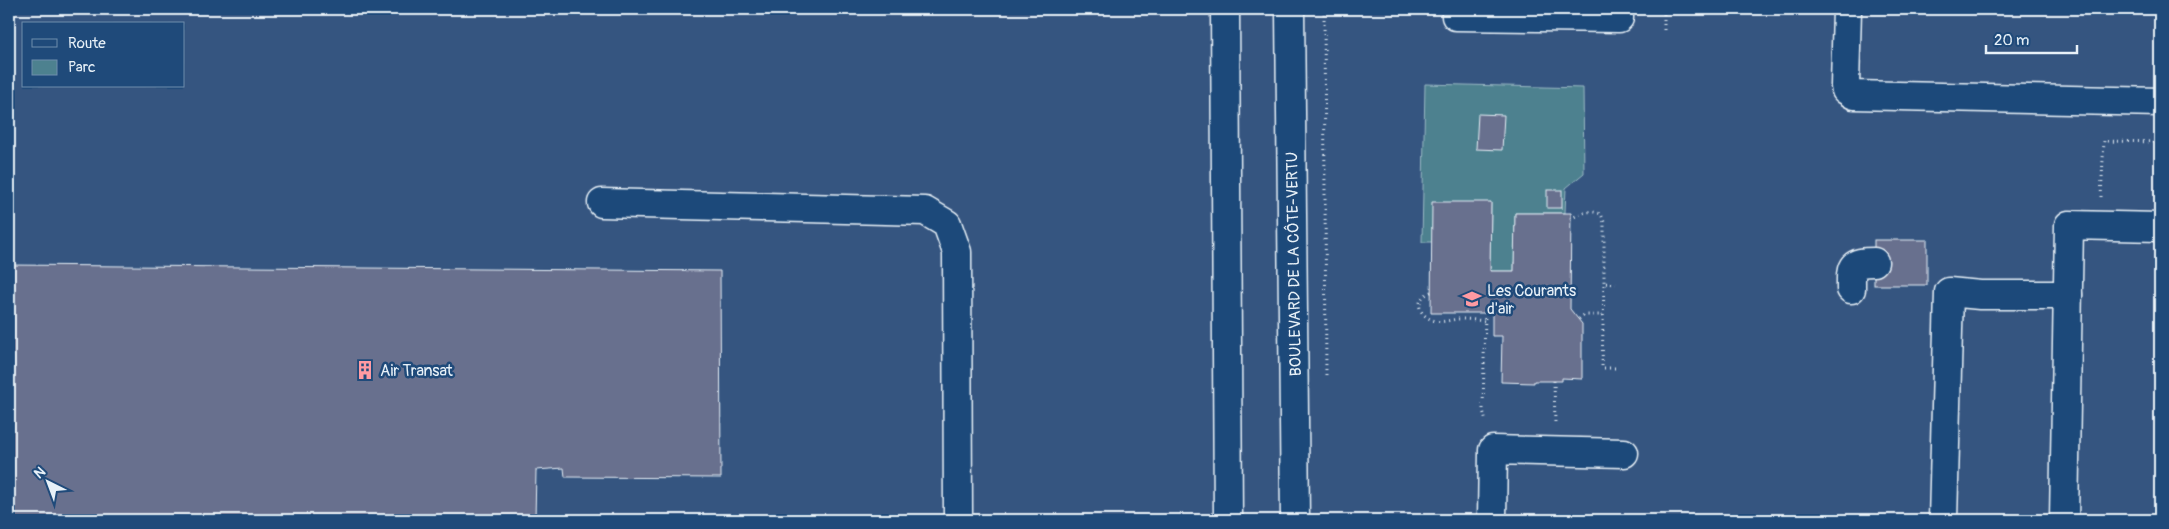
<svg xmlns="http://www.w3.org/2000/svg" width="2169" height="529" viewBox="0 0 2169 529" font-family="Pangolin,sans-serif">
<style>
.built{fill:#355580;fill-rule:evenodd}
.green{fill:#4d818f;stroke:#9ab9c4}
.building{fill:#686f8e;stroke:#e8f1f8}
.lines{fill:none;stroke-linecap:round;stroke-linejoin:round}
.minor-casing{stroke:#e8f1f8;stroke-width:31}
.path{stroke:#e8f1f8;stroke-width:3;stroke-dasharray:1 4;stroke-linecap:butt}
.minor{stroke:#1f4a7a;stroke-width:28}
.labels{text-anchor:middle;stroke-width:5;stroke-linejoin:round;paint-order:stroke}
.street-label{font-size:16px;fill:#e8f1f8;stroke:#1f4a7a}
.poi-label{font-size:16px;fill:#e8f1f8;stroke:#1f4a7a;text-anchor:start}
</style>
<rect width="100%" height="100%" fill="#1f4a7a"/>
<filter id="ink" filterUnits="userSpaceOnUse"><feTurbulence type="fractalNoise" baseFrequency=".02" numOctaves="2"/><feDisplacementMap in="SourceGraphic" scale="10" xChannelSelector="R" yChannelSelector="G"/><feConvolveMatrix kernelMatrix="1 2 1 2 8 2 1 2 1" color-interpolation-filters="sRGB"/></filter>
<g filter="url(#ink)">
<!-- built -->
<path class="built" d="M9,9H2160V520H9ZM24,24H184V86H24Z"/>
<!-- green -->
<path class="green" d="M1425,84L1583,88L1584,173L1566,188L1565,213H1515L1514,271H1490L1491,203L1432,242H1422Z"/>
<!-- building -->
<g class="building">
<path d="M1478,114L1504,115L1502,150L1476,149Z"/>
<rect x="1547" y="190" width="15" height="18"/>
<path d="M1432,202H1491L1490,271H1514L1515,213H1571L1570,309L1582,324V379L1562,378V381H1534V383L1501,382L1502,336H1492V313H1431Z"/>
<rect x="1874" y="240" width="53" height="45"/>
<path d="M9,265L720,271L721,478L565,477L564,468L536,470L535,520H9Z"/>
</g>
<g class="lines">
<!-- minor casing -->
<g class="minor-casing">
<g id="minor">
<path d="M1225,9L1228,520"/>
<path d="M1290,9L1295,520"/>
<path d="M1456,9V16L1619,18V9"/>
<path d="M1847,9L1845,86L1846,90L1854,95L2160,102"/>
<path d="M602,203L925,211L947,224L957,252L958,520"/>
<path d="M1851,289C1851,267 1849,262 1874,262"/>
<path d="M1492,520L1493,450L1624,453"/>
<path d="M1943,520L1949,292L1980,295H2068"/>
<path d="M2064,520L2069,225L2160,227"/>
</g>
</g>
<!-- path -->
<g class="path">
<path d="M1324,9L1326,376"/>
<path d="M1664,30V9"/>
<path d="M2101,197L2104,141L2160,142"/>
<path d="M1570,219C1582,213 1588,209 1601,214L1604,222V283"/>
<path d="M1431,292C1412,300 1419,317 1436,321C1443,323 1453,319 1460,319C1468,319 1477,320 1485,321"/>
<path d="M1485,313L1483,410L1486,422"/>
<path d="M1579,319L1584,315H1603"/>
<path d="M1615,368H1602L1604,283L1616,284"/>
<path d="M1554,381L1555,423"/>
</g>
<!-- minor -->
<use href="#minor" class="minor"/>
</g>
</g>
<!-- icons -->
<defs>
<g id="school-bare" transform="scale(1.5)"><path d="M0-5L7-2L0 1L-7-2ZM-4 1L0 2.5L4 1V4Q0 6-4 4Z" fill="#ff9aa2" stroke="#1f4a7a" stroke-width="2.5" paint-order="stroke"/></g>
<g id="building-bare" transform="scale(1.5)"><path d="M-4-6H4V6H1V3H-1V6H-4ZM-2.5-4.3h1.7v1.8h-1.7ZM.8-4.3h1.7v1.8H.8ZM-2.5-1h1.7V.8h-1.7ZM.8-1h1.7V.8H.8Z" fill="#ff9aa2" stroke="#1f4a7a" stroke-width="2.5" paint-order="stroke"/></g>
</defs>
<g fill-rule="evenodd">
<use href="#school-bare" x="1472" y="299"/>
<use href="#building-bare" x="365" y="370"/>
</g>
<g class="labels">
<!-- street labels -->
<g class="street-label">
<text transform="translate(1293 264) rotate(-91)" y="6">BOULEVARD DE LA CÔTE-VERTU</text>
</g>
<!-- poi labels -->
<g class="poi-label">
<text x="1487" y="296">Les Courants<tspan x="1487" dy="18">d'air</tspan></text>
<text x="380" y="376">Air Transat</text>
</g>
</g>
<!-- margin -->
<rect width="2169" height="529" fill="none" stroke="#1f4a7a" stroke-width="30"/>
<rect x="15" y="15" width="2139" height="499" fill="none" stroke="#e8f1f8" stroke-width="2" filter="url(#ink)"/>
<!-- legend -->
<rect x="22" y="22" width="162" height="65" fill="#1f4a7a" stroke="#6f8dac"/>
<rect x="32" y="39" width="25" height="8" fill="#1f4a7a" stroke="#6f8dac"/>
<text x="68" y="48" font-size="15" fill="#e8f1f8">Route</text>
<rect x="32" y="60" width="25" height="15" fill="#4d818f" stroke="#6f8dac"/>
<text x="68" y="72" font-size="15" fill="#e8f1f8">Parc</text>
<!-- north arrow -->
<g transform="translate(48 482) rotate(318)" stroke="#1f4a7a" stroke-width="4" paint-order="stroke">
<path d="M0-4L9 19L0 12L-9 19Z" fill="#e8f1f8"/>
<text y="-8" font-size="14" font-weight="bold" text-anchor="middle" fill="#e8f1f8">N</text>
</g>
<!-- scale -->
<path d="M1986 45v8h91v-8" fill="none" stroke="#e8f1f8" stroke-width="2.5"/>
<text x="1994" y="45" font-size="15" fill="#e8f1f8" stroke="#1f4a7a" stroke-width="4" paint-order="stroke">20 m</text>
</svg>
